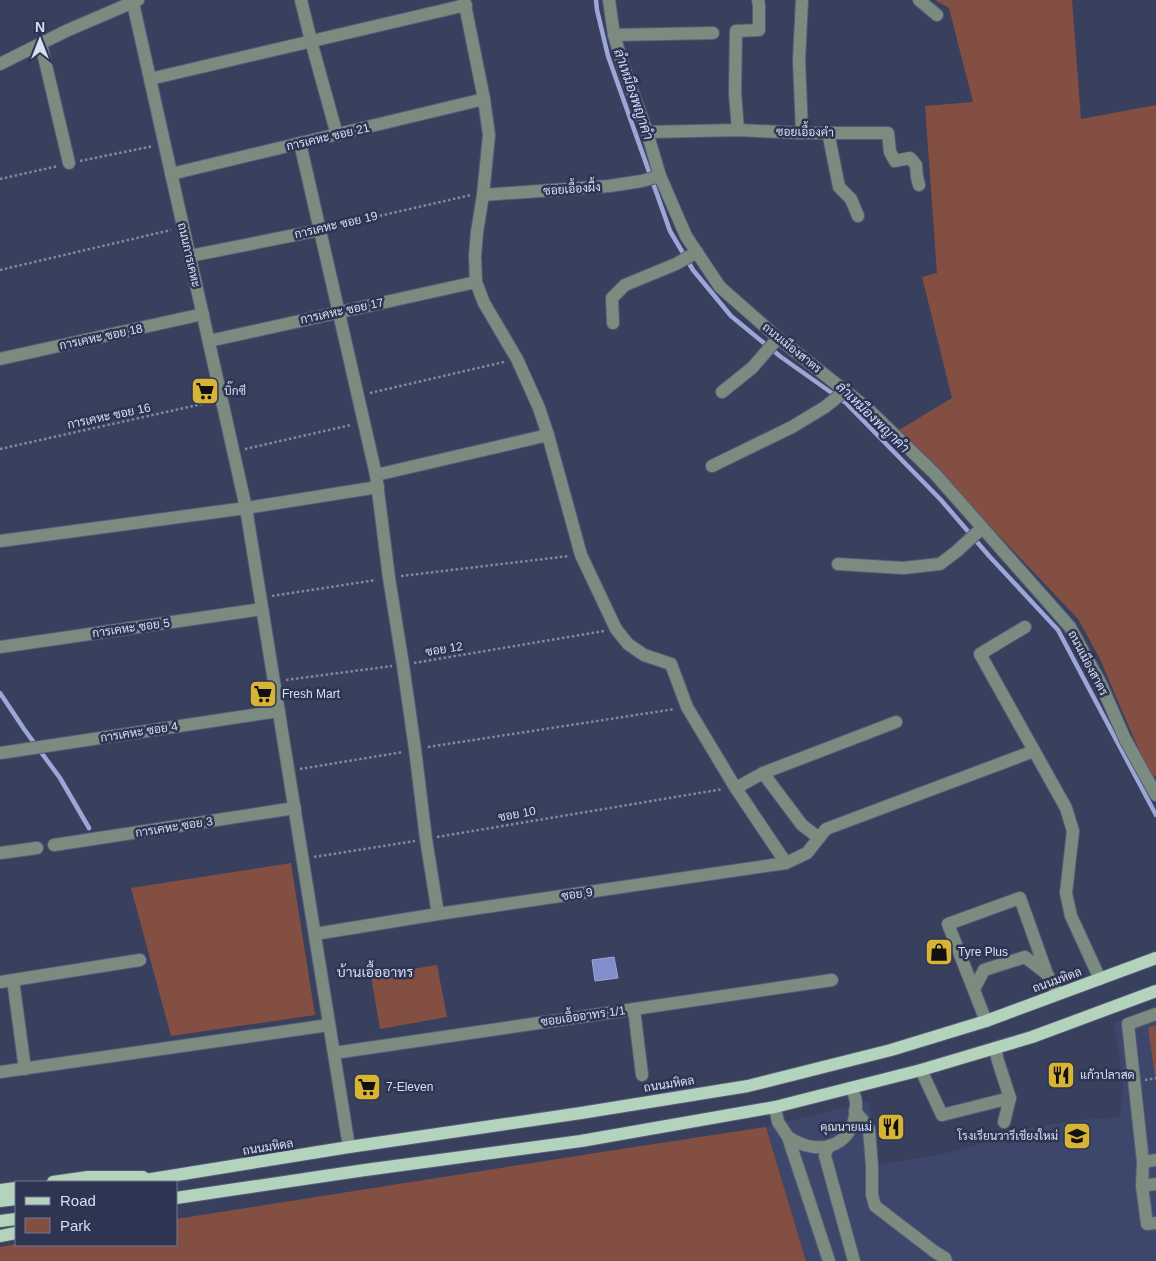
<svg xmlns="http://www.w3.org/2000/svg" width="1156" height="1261" viewBox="0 0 1156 1261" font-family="Arial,Sarabun,sans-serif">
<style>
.built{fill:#3d466b}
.green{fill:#834f43}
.water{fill:#808fcc;stroke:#9ba7d7}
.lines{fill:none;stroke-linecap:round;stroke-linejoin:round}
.stream{stroke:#9ba7d7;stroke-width:4.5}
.minor-casing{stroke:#555c78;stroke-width:14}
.major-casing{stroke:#555c78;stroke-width:14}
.path{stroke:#8188a1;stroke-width:2.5;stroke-dasharray:2.5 2.5;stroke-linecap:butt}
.minor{stroke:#7c8b80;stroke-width:12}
.major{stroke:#b4d3bc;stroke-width:12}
.labels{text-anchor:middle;stroke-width:5;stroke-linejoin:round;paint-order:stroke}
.street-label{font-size:12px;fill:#d9def1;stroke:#2e3553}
.poi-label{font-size:12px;fill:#d9def1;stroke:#2e3553;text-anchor:start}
.water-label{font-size:14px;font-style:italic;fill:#ced8fa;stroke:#2e3553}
.neighbourhood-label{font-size:14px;fill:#d9def1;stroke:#2e3553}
</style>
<rect width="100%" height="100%" fill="#38405e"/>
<!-- built -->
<path class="built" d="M1156,1007V1261H806L766,1127L869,1101L879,1165L947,1153L990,1141L1007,1131L1079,1120L1120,1117L1123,1085L1114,1023Z"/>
<!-- green -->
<g class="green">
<path d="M935,0H1072L1081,119L1156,105V776L1151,778L1099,657L1078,619L899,430L952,398L922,277L937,273L925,106L973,102L949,8Z"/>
<path d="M291,863L315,1015L171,1036L131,888Z"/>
<path d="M437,965L447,1017L380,1029L371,976Z"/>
<path d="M1156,1025V1084L1148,1028Z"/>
<path d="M766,1127L806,1261H0V1247L16,1244L176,1245V1219L621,1149Z"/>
</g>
<!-- water -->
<path class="water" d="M614,957L618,978L595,981L592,960Z"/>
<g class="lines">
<!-- stream -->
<g class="stream">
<path d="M596,0L597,10L608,56L670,231L693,270L731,316L781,357L846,403L941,500L990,557L1058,630L1156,815"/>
<path d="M0,693L24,729L60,778L89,828"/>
</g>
<!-- minor casing -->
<g class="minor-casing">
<g id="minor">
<path d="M301,0L311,41L337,135"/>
<path d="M464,0L484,99L489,135L483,195L477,232L475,256L476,282L484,303L517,359L539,408L548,435L581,555L616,629L628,644L644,655L671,664L687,707L735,787L786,863"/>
<path d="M609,0L614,35L623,65L647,132L660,176L686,236L720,287L778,338L867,408L935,474L1070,627L1100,682L1125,739L1156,795"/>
<path d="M919,0L937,15"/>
<path d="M133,3L246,508L349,1147"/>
<path d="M614,35L713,33"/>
<path d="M41,44L69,163"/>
<path d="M0,64L66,31L138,0"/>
<path d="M150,79L466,5"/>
<path d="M738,130L735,93L736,31L759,30V5L758,0"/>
<path d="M647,132L738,130L802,133H888L890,152L895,161L910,158L916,165L917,177L919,185"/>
<path d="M828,132L839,187L851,199L858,216"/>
<path d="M802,133L799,60L802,0"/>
<path d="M300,143L376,475L389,578L403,665L415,749L426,839L438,914"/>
<path d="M171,174L484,99"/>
<path d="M483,195L609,186L642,181L660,176"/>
<path d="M190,256L320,230"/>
<path d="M613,323L612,298L625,285L676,264L697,252"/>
<path d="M209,341L476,282"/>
<path d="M0,359L203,314"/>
<path d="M722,392L752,368L778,338"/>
<path d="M712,466L792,427L825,407L845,391"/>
<path d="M376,475L548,435"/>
<path d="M0,541L246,508L378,487"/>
<path d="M838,564L903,568L940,564L957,551L982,528"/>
<path d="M1025,627L980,654L1066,808L1073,831L1066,893L1071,916L1100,979"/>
<path d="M0,647L262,609"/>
<path d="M0,753L279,711"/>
<path d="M736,788L763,773"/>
<path d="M819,838L802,825L763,773L896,722"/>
<path d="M54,845L295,808"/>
<path d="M0,853L37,848"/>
<path d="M315,934L438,914L786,863L807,853L826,829L1034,751"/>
<path d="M13,980L25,1069"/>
<path d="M0,982L140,960"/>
<path d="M974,989L984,970L1025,957L1047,974"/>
<path d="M634,1009L642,1075"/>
<path d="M1156,1014L1128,1024L1143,1162L1156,1160"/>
<path d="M986,1021L948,924L1020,898L1047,974L1058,994"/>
<path d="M334,1053L832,980"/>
<path d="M921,1070L942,1115L1010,1098L998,1061L995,1048"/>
<path d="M0,1072L329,1025"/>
<path d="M775,1107L778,1122L788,1137L829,1261"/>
<path d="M855,1111L865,1123L869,1129L872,1166V1195L875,1206L935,1252L945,1258L946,1261"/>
<path d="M1004,1122L1010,1098"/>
<path d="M788,1137C821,1159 857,1145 856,1103C856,1098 853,1092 852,1088"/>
<path d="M829,1146L826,1151L825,1156L854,1261"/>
<path d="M1143,1162L1142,1186L1156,1184"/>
<path d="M1142,1186L1147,1224L1156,1223"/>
</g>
</g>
<!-- major casing -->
<g class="major-casing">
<g id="major">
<path d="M53,1182L88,1177H143"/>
<path d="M133,1182L349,1147L581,1113L748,1086L891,1050L986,1021L1156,958"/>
<path d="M0,1190L16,1188"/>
<path d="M176,1198L365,1170L581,1141L775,1107L921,1070L1032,1037L1156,991"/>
<path d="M0,1201L16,1199"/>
<path d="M0,1221L16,1219"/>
<path d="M0,1236L16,1233"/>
</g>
</g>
<!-- path -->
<g class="path">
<path d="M80,161L153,146"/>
<path d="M0,179L58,166"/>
<path d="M331,227L471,195"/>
<path d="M0,270L171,230"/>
<path d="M370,393L504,362"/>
<path d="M0,449L211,402"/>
<path d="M245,449L351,425"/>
<path d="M401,576L569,556"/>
<path d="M272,596L376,580"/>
<path d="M414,663L604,631"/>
<path d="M286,680L392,666"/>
<path d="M428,747L675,709"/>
<path d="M300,769L403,752"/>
<path d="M437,837L723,789"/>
<path d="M314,857L415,841"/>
<path d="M1145,1080L1156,1078"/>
</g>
<!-- minor -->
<use href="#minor" class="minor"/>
<!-- major -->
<use href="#major" class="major"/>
</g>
<!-- icons -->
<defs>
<g id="supermarket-square" transform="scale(1.4375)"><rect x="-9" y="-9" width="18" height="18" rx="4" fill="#d7b434" stroke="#2e3553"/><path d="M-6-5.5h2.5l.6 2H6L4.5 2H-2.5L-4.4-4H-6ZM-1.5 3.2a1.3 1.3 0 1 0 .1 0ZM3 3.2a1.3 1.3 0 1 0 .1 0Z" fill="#111"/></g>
<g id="shop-square" transform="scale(1.4375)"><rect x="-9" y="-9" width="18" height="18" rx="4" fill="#d7b434" stroke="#2e3553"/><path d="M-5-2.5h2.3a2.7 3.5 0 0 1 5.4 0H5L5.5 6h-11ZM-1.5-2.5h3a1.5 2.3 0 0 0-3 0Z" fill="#111"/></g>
<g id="restaurant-square" transform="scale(1.4375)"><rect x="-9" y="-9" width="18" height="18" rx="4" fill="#d7b434" stroke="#2e3553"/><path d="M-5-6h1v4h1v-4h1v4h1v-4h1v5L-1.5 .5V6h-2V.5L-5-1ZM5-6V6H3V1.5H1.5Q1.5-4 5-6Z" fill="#111"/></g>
<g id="school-square" transform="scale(1.4375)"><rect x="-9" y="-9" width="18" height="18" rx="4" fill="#d7b434" stroke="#2e3553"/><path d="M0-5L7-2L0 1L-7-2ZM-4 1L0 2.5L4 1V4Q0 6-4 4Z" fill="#111"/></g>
</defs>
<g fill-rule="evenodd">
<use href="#supermarket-square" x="205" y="391"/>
<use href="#supermarket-square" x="263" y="694"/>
<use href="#shop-square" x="939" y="952"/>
<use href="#restaurant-square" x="1061" y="1075"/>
<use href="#supermarket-square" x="367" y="1087"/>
<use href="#restaurant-square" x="891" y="1127"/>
<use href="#school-square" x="1077" y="1136"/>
</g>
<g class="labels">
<!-- street labels -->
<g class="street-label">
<text transform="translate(805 132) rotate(1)" y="4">ซอยเอื้องคำ</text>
<text transform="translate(328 137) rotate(-13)" y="4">การเคหะ ซอย 21</text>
<text transform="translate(572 189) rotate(-4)" y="4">ซอยเอื้องผื้ง</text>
<text transform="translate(336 225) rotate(-13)" y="4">การเคหะ ซอย 19</text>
<text transform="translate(189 255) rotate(77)" y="4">ถนนการเคหะ</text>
<text transform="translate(342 311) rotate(-12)" y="4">การเคหะ ซอย 17</text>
<text transform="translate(101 337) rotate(-12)" y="4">การเคหะ ซอย 18</text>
<text transform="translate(792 348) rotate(39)" y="4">ถนนเมืองสาตร</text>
<text transform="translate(109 416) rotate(-12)" y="4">การเคหะ ซอย 16</text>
<text transform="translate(131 628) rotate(-8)" y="4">การเคหะ ซอย 5</text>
<text transform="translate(444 649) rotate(-9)" y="4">ซอย 12</text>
<text transform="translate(1088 663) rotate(62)" y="4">ถนนเมืองสาตร</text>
<text transform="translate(139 732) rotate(-9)" y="4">การเคหะ ซอย 4</text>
<text transform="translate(517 814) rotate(-10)" y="4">ซอย 10</text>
<text transform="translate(174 827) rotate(-9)" y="4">การเคหะ ซอย 3</text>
<text transform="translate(577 894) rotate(-8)" y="4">ซอย 9</text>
<text transform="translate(1057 980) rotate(-20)" y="4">ถนนมหิดล</text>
<text transform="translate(583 1016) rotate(-8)" y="4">ซอยเอื้ออาทร 1/1</text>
<text transform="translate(669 1084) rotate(-9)" y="4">ถนนมหิดล</text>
<text transform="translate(268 1147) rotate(-9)" y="4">ถนนมหิดล</text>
</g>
<!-- poi labels -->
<g class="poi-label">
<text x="224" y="395">บิ๊กซี</text>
<text x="282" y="698">Fresh Mart</text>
<text x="958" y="956">Tyre Plus</text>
<text x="1080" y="1079">แก้วปลาสด</text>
<text x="386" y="1091">7-Eleven</text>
<text x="872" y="1131" text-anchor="end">คุณนายแม่</text>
<text x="1058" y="1140" text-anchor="end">โรงเรียนวารีเชียงใหม่</text>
</g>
<!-- water labels -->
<g class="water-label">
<text transform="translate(634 94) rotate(71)" y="5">ลำเหมืองพญาคำ</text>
<text transform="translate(873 417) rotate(44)" y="5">ลำเหมืองพญาคำ</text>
</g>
<!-- neighbourhood labels -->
<g class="neighbourhood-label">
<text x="375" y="977">บ้านเอื้ออาทร</text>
</g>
</g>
<!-- legend -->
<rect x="15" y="1181" width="162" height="65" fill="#2e3553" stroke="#727992"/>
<rect x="25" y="1197" width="25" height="8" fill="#b4d3bc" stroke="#727992"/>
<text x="60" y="1206" font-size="15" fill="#d9def1">Road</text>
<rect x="25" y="1218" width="25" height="15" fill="#834f43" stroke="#727992"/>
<text x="60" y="1231" font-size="15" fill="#d9def1">Park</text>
<!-- north arrow -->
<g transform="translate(40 40)" stroke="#2e3553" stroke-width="4" paint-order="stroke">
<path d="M0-4L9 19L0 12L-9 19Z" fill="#d9def1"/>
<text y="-8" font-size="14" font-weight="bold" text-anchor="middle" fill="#d9def1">N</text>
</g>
</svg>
